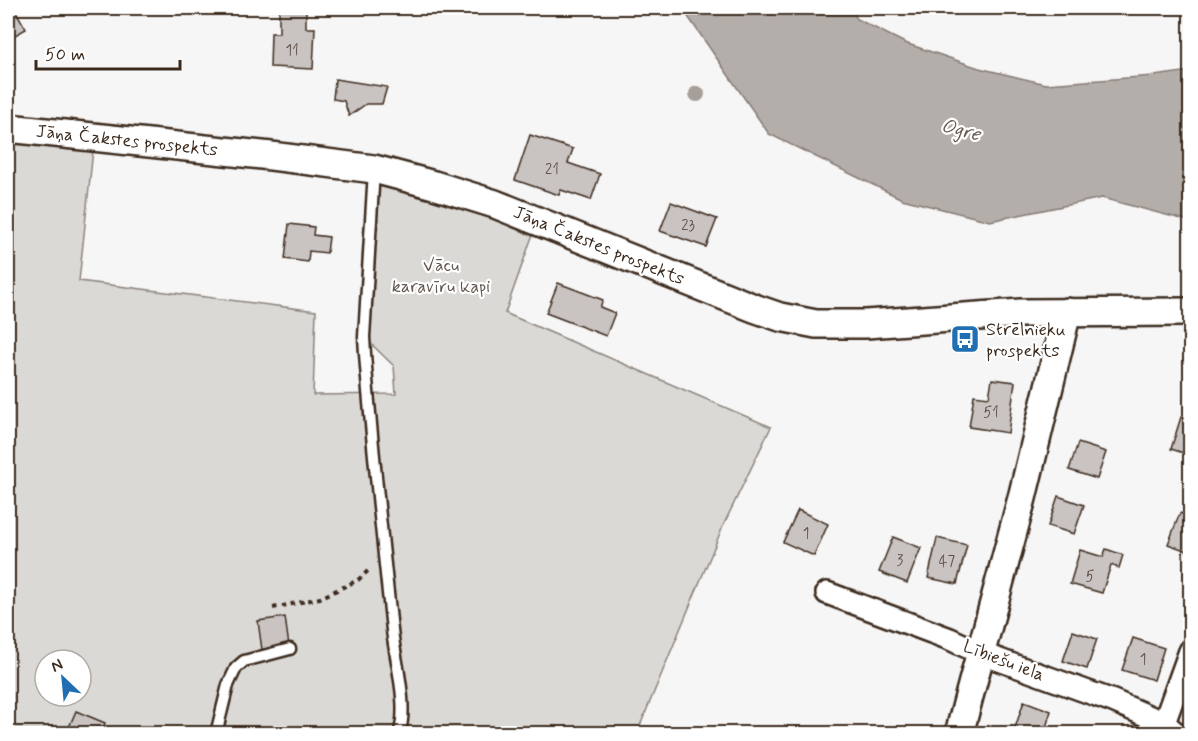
<svg xmlns="http://www.w3.org/2000/svg" width="1198" height="741" viewBox="0 0 1198 741" font-family="Mynerve,sans-serif">
<style>
.green{fill:#dbd9d6;stroke:#8b827a;stroke-width:1.5;fill-rule:evenodd}
.water{fill:#b4aeaa;stroke:#847972;stroke-width:1.5}
.building{fill:#c9c3c1;stroke:#3b2a1e;stroke-width:1.5}
.lines{fill:none;stroke-linecap:round;stroke-linejoin:round}
.service-casing{stroke:#3b2a1e;stroke-width:15}
.minor-casing{stroke:#3b2a1e;stroke-width:26}
.tertiary-casing{stroke:#3b2a1e;stroke-width:32}
.path{stroke:#3b2a1e;stroke-width:4;stroke-dasharray:4.5 4.5;stroke-linecap:butt}
.service{stroke:#fff;stroke-width:10}
.minor{stroke:#fff;stroke-width:21}
.tertiary{stroke:#fff;stroke-width:27}
.tree{fill:#a69e98}
.labels{text-anchor:middle;stroke-width:4.5;stroke-linejoin:round;paint-order:stroke}
.number-label{font-size:15px;fill:#5e5047}
.street-label{font-size:18px;fill:#3b2a1e;stroke:#fff}
.park-label{font-size:18px;fill:#63564c;stroke:#fff}
.poi-label{font-size:18px;fill:#3b2a1e;stroke:#fff;text-anchor:start}
.water-label{font-size:20px;font-style:italic;fill:#65584f;stroke:#fff}
</style>
<rect width="100%" height="100%" fill="#f7f6f6"/>
<filter id="ink" filterUnits="userSpaceOnUse"><feTurbulence type="fractalNoise" baseFrequency=".0167" numOctaves="2"/><feDisplacementMap in="SourceGraphic" scale="12" xChannelSelector="R" yChannelSelector="G"/><feConvolveMatrix kernelMatrix="1 2 1 2 8 2 1 2 1" color-interpolation-filters="sRGB"/></filter>
<g filter="url(#ink)">
<!-- green -->
<path class="green" d="M8,142L93,150L79,281L316,311L313,395L396,394L394,366L364,337L373,181L468,208L533,234L505,313L771,427L723,526L637,733H8ZM45,660H81V696H45Z"/>
<!-- water -->
<path class="water" d="M682,8H851L857,19L905,43L979,68L1046,84L1154,76L1190,71V219L1185,220L1102,198L990,221L902,199L769,134Z"/>
<!-- building -->
<g class="building">
<path d="M8,8H14L26,29L8,39Z"/>
<path d="M279,8L306,9V28H315L313,69L270,67L271,33H279Z"/>
<path d="M335,79L387,87L382,104H366L349,116L344,101L333,99Z"/>
<path d="M530,135L573,149L568,163L600,174L591,200L561,190L559,195L515,180Z"/>
<path d="M671,202L717,219L706,247L660,231Z"/>
<path d="M289,224L314,227L313,235L329,237L327,253L309,251L308,262L285,259Z"/>
<path d="M558,283L603,300L600,307L615,313L606,336L546,313Z"/>
<path d="M992,379L1015,382L1008,433L969,427L974,395L989,397Z"/>
<path d="M1181,417L1190,420V455L1171,449Z"/>
<path d="M1078,443L1106,452L1097,479L1069,470Z"/>
<path d="M1058,496L1084,505L1074,534L1048,526Z"/>
<path d="M798,510L828,524L814,556L783,542Z"/>
<path d="M1180,513L1190,517V552L1168,544Z"/>
<path d="M893,537L921,548L907,583L879,572Z"/>
<path d="M937,538L967,545L957,584L928,578Z"/>
<path d="M1106,549L1123,555L1119,568L1111,565L1102,593L1070,584L1080,550L1103,557Z"/>
<path d="M285,617L289,646L262,650L258,621Z"/>
<path d="M1073,631L1097,639L1087,669L1063,661Z"/>
<path d="M1133,638L1164,648L1154,680L1122,670Z"/>
<path d="M1024,701L1051,711L1044,734H1013Z"/>
<path d="M76,711L105,723L101,734H66Z"/>
</g>
<g class="lines">
<!-- service casing -->
<g class="service-casing">
<g id="service">
<path d="M374,170L364,337L365,354C372,446 382,538 392,630C395,660 409,706 399,734"/>
<path d="M216,734L228,685L236,668L244,661L290,649"/>
</g>
</g>
<!-- minor casing -->
<g class="minor-casing">
<g id="minor">
<path d="M827,593L950,639L980,653L1113,701L1164,723L1177,734"/>
<path d="M1164,723L1190,651"/>
</g>
</g>
<!-- tertiary casing -->
<g class="tertiary-casing">
<g id="tertiary">
<path d="M8,128L271,156L374,169L434,185L495,204L754,308L780,317L816,324H866L1021,313L1190,312"/>
<path d="M959,734L1022,498L1067,312"/>
</g>
</g>
<!-- path -->
<path class="path" d="M273,608L320,598L358,580L371,568"/>
<!-- service -->
<use href="#service" class="service"/>
<!-- minor -->
<use href="#minor" class="minor"/>
<!-- tertiary -->
<use href="#tertiary" class="tertiary"/>
</g>
<!-- trees -->
<circle class="tree" cx="697" cy="94" r="8"/>
</g>
<!-- icons -->
<defs>
<g id="bus-square" transform="scale(1.5)"><rect x="-9" y="-9" width="18" height="18" rx="4" fill="#1f6fb2" stroke="#fff"/><path d="M-5-6H5V4H4V6H2V4H-2V6H-4V4H-5ZM-3.5-4V0h7V-4ZM-3.5 1.2v1.5H-2V1.2ZM2 1.2v1.5H3.5V1.2Z" fill="#fff"/></g>
</defs>
<g fill-rule="evenodd">
<use href="#bus-square" x="965" y="339"/>
</g>
<g class="labels">
<!-- number labels -->
<g class="number-label">
<text x="292" y="55">11</text>
<text x="552" y="174">21</text>
<text x="688" y="230">23</text>
<text x="991" y="417">51</text>
<text x="806" y="538">1</text>
<text x="900" y="565">3</text>
<text x="947" y="566">47</text>
<text x="1090" y="581">5</text>
<text x="1143" y="664">1</text>
</g>
<!-- street labels -->
<g class="street-label">
<text transform="translate(127 140) rotate(6)" y="6">Jāņa Čakstes prospekts</text>
<text transform="translate(599 245) rotate(22)" y="6">Jāņa Čakstes prospekts</text>
<text transform="translate(1004 660) rotate(21)" y="6">Lībiešu iela</text>
</g>
<!-- park labels -->
<g class="park-label">
<text x="441" y="271">Vācu<tspan x="441" dy="21">karavīru kapi</tspan></text>
</g>
<!-- poi labels -->
<g class="poi-label">
<text x="986" y="335">Strēlnieku<tspan x="986" dy="21">prospekts</tspan></text>
</g>
<!-- water labels -->
<g class="water-label">
<text transform="translate(961 129) rotate(14)" y="7">Ogre</text>
</g>
</g>
<!-- margin -->
<rect width="1198" height="741" fill="none" stroke="#fff" stroke-width="30"/>
<rect x="15" y="15" width="1168" height="711" fill="none" stroke="#3b2a1e" stroke-width="2" filter="url(#ink)"/>
<!-- north arrow -->
<g transform="translate(63 678) rotate(334)"><circle r="28" fill="#ffffff" stroke="#b1aaa5" stroke-width="1.5"/>
<path d="M0-4.5L10 22L0 15L-10 22Z" fill="#1f6fb2"/>
<text y="-9" font-size="16" font-weight="bold" text-anchor="middle" fill="#3b2a1e">N</text>
</g>
<!-- scale -->
<path d="M36 60v9h144v-9" fill="none" stroke="#3b2a1e" stroke-width="3"/>
<text x="45" y="60" font-size="18" fill="#3b2a1e" stroke="#ffffff" stroke-width="4.5" paint-order="stroke">50 m</text>
</svg>
